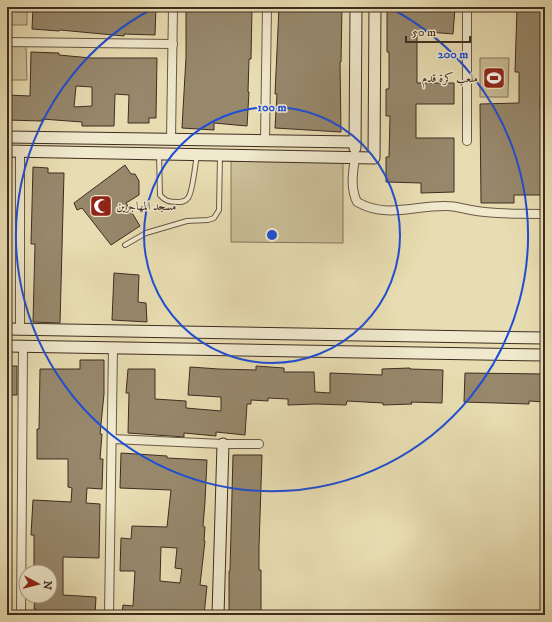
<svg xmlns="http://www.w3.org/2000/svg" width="552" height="622" viewBox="0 0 552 622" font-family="'IM FELL DW Pica',Amiri,serif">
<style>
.green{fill:#cbbf99;stroke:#85765d}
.building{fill:#97886c;stroke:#3f2c21;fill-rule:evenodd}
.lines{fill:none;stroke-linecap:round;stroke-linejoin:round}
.lane-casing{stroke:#695845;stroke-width:6}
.street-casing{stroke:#695845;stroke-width:10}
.secondary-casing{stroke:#3f2c21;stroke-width:13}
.lane{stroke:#f0e9cd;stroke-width:4}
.street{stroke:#f0e9cd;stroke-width:8}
.secondary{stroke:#f0e9cd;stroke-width:11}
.ring{fill:none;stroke:#1d4ed8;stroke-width:2}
.labels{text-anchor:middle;stroke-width:3;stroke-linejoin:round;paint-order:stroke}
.poi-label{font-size:12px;fill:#3f2c21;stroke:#f0e9cd;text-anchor:end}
.centre{fill:#1d4ed8;stroke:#f0e9cd;stroke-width:2}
.ring-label{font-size:12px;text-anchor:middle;font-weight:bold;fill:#1d4ed8;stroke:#f0e9cd;stroke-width:3;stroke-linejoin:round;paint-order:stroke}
</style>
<rect width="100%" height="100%" fill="#e8ddb2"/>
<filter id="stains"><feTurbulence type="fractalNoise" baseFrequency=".005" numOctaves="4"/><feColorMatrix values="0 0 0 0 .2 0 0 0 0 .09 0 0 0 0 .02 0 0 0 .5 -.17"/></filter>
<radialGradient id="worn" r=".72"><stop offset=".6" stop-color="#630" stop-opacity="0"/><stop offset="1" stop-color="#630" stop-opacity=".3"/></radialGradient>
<!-- green -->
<g class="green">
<rect x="7" y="7" width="20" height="18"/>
<path d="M26,45L27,80H7V46Z"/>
<path d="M480,58H509L508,97H480Z"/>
<path d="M231,161H343V243L231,242Z"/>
</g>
<!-- building -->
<g class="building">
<path d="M33,7H156L155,35L124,34V36L60,30L59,31L32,29Z"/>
<path d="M186,7H252L251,59H249L248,92H249L247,126L214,123V130L182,128L186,57Z"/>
<path d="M279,7H342L341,62H340L341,132L275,128L277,94H275Z"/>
<path d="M387,7H455L453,34L417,31V83H454V104H416V138H454V192L421,193V183L386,182V157H389L390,116H386V89H389V52H387Z"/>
<path d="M517,7H545V72H541L540,108H545V195H514V203H481L480,104L519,103V72H515Z"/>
<path d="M31,52L59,53V55L91,58H157L156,118H149V123H128L129,95L115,94L114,126H82V122L42,119V121L7,120V95L30,96ZM76,86L92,87V106L74,107Z"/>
<path d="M125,165L131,174H135L139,181V195L126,203L140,226L111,245L82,208L77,210L74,203Z"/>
<path d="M33,167L48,168V173H64L60,323L33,322L35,244H31Z"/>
<path d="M114,273L139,275L138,302L146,303L147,322L112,320Z"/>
<path d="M80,360H104V394L100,434H102L100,459H103L102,489L87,488L86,503L100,504L99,558L63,557V595L96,597L95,615H36V609H34L35,596H50V572H34V535H31L33,500L71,502L72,488L68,487V459H37V429H39L40,369H80Z"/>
<rect x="7" y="366" width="10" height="29"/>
<path d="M256,366L284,368V372H314L315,392L330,393V373L382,375V369L410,368V369L443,370L442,403L411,402L412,404L383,405V403L347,401L346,405L315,404L288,405V399L268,398V401L251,400V404H247L245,435L216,432V436L184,433V437L128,433L129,393H126L128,369H155V399L186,401V408L221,411V397L188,395L190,367L219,369L256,370Z"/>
<path d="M465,373L545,374V402L529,401V404L464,402Z"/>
<path d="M121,453L167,456V458L207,460L205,502L203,526L205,527L204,541H205L200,585L207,586L204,615H122L123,605L133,606L135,571H120L121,538L131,539L132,526L167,527L171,490L120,488ZM161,547L177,548L175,568L182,569L180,583L160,581Z"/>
<path d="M233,455H262L259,547V570H261V615H229V571H230Z"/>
</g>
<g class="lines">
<!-- lane casing -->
<g class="lane-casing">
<g id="lane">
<path d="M159,154L160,195C165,201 169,202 177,202C181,202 185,202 188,198C193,192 195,164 197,155"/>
<path d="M125,245L146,233L187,221L208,220L214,218L219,210L220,155"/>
</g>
</g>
<!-- street casing -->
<g class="street-casing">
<g id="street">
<path d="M7,42L173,44"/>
<path d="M171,139L173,7"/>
<path d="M265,141L267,7"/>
<path d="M467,141V7"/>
<path d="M355,157C353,173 350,187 357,202C387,219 415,205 447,206C456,206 463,209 471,210C494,215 521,213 545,214"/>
<path d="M20,330V151"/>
<path d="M112,439L223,444H259"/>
<path d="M21,615L23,347"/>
<path d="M109,615L113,348"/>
</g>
</g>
<!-- secondary casing -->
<g class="secondary-casing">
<g id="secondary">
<path d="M7,137L355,142"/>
<path d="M355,148L356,7"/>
<path d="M7,151L374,158L375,7"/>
<path d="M7,329L545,338"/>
<path d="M7,346L545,355"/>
<path d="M218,615L223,444"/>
</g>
</g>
<!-- lane -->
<use href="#lane" class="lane"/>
<!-- street -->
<use href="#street" class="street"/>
<!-- secondary -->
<use href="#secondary" class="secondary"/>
</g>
<!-- distance rings -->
<g class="ring">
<circle cx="272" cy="235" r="128"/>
<path d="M390 8A256 256 0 1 1 154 8"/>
</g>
<!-- icons -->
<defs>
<g id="stadium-square" transform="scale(1.15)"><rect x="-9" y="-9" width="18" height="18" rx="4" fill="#8f2418" stroke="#f0e9cd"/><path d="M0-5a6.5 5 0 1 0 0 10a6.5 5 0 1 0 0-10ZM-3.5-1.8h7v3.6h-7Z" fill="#fff"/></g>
<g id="mosque-square" transform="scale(1.15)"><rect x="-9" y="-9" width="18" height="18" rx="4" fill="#8f2418" stroke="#f0e9cd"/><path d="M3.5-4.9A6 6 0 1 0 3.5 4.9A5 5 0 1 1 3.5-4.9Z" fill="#fff"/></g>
</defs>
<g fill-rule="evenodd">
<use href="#stadium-square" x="494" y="78"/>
<use href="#mosque-square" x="101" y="206"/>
</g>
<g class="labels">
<!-- poi labels -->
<g class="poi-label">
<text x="478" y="82">ملعب كرة قدم</text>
<text x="116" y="210" text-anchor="start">مسجد المهاجرين</text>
</g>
</g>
<circle cx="272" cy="235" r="6" class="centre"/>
<g class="ring-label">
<text x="453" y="58">200 m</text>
<text x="272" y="111">100 m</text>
</g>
<!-- margin -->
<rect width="552" height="622" fill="none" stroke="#e8ddb2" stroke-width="24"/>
<rect x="8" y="8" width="536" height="606" fill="none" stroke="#3f2c21" stroke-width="2"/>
<rect x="12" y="12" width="528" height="598" fill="none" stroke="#3f2c21"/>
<!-- north arrow -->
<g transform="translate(38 584) rotate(97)"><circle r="19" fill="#f0e9cd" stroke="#a99d88"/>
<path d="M0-3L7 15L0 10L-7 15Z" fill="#8f2418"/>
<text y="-6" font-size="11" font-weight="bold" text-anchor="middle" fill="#3f2c21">N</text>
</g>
<!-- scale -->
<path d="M406 36v6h64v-6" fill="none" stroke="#3f2c21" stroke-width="2"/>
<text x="412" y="36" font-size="12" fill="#3f2c21" stroke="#f0e9cd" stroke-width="3" paint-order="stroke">50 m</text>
<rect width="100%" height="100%" filter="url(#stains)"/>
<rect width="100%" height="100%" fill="url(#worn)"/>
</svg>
